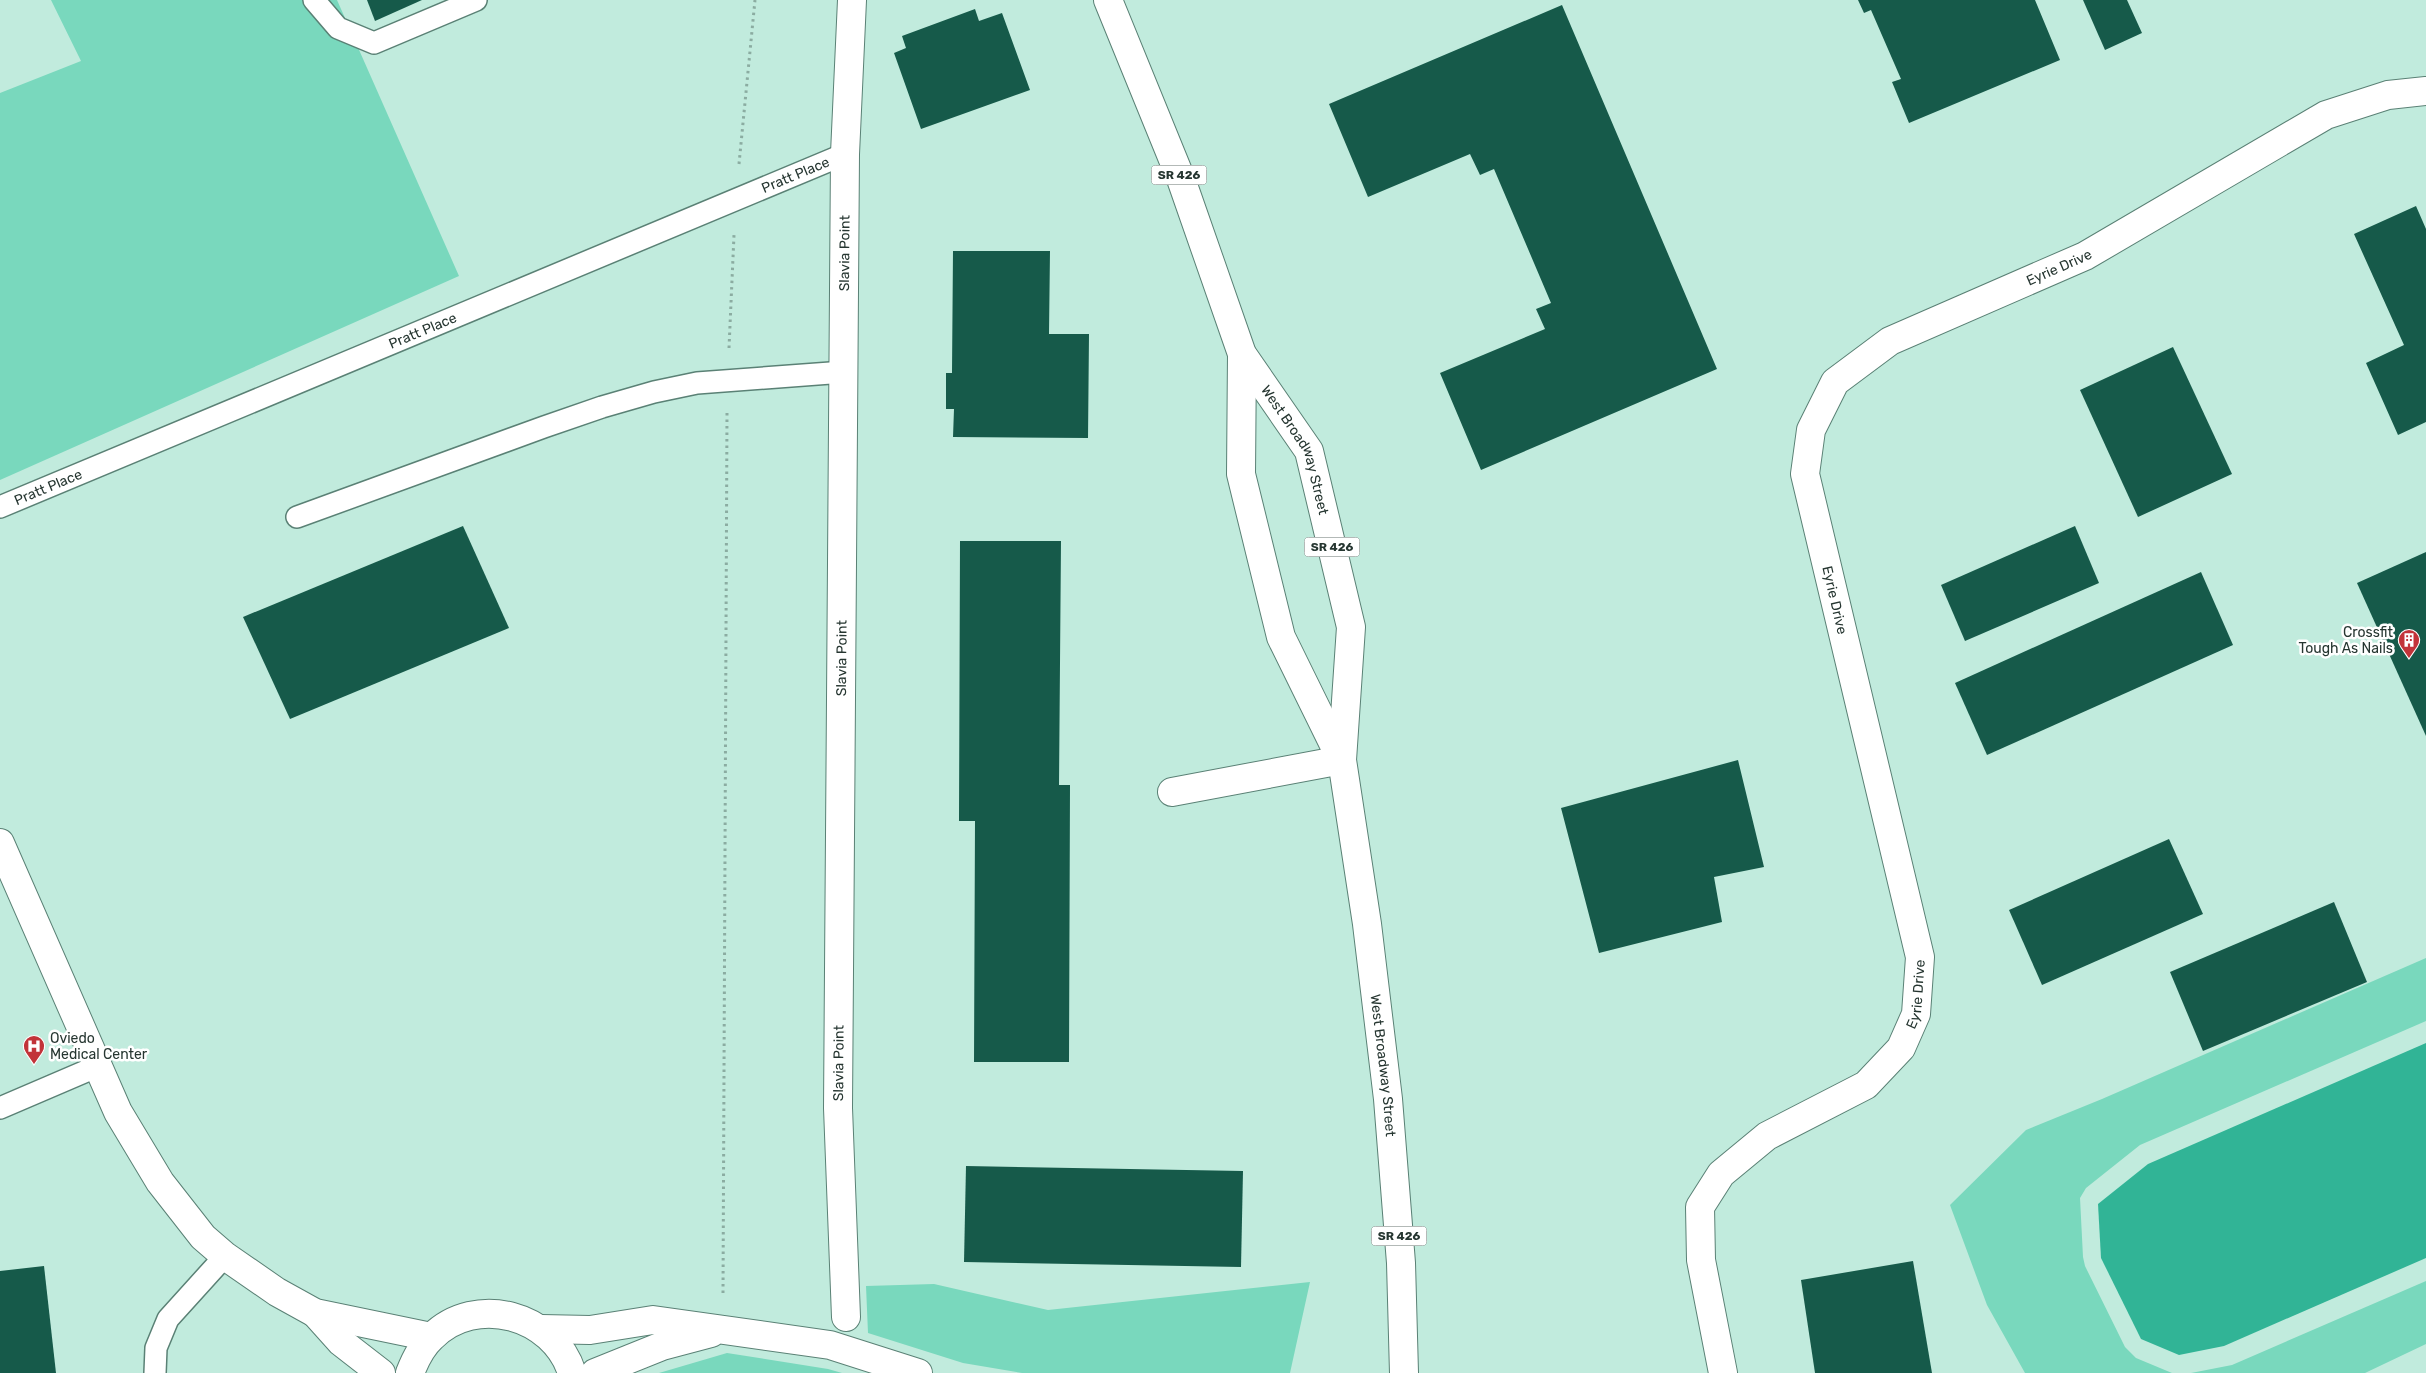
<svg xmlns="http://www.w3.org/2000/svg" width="2426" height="1373" viewBox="0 0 2426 1373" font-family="Rubik,sans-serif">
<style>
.green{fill:#79d8bd}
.water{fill:#31b496}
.building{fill:#165a4a}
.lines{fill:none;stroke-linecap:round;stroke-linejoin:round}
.service-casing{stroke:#5a8175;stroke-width:24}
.minor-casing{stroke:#5a8175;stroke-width:30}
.primary-casing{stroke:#5a8175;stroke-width:30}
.path{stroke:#8baca1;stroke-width:3;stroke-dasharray:2.5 4;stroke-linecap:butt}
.service{stroke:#fff;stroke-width:21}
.minor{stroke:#fff;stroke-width:28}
.primary{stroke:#fff;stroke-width:28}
.labels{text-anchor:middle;stroke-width:5;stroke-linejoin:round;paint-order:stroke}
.shield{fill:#fff;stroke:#67726f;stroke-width:1}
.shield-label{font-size:12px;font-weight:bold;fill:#263631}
.street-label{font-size:14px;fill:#263631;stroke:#fff}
.poi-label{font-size:14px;fill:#263631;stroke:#fff;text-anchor:end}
</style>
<rect width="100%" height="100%" fill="#c1ebdd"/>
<!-- green -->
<g class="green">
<path d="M51,0H337L459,276L0,480V93L81,61Z"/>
<path d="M2426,958V1021L2140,1145L2086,1188L2080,1198L2083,1257L2085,1266L2125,1347L2136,1358L2172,1373H2025L1987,1305L1950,1205L2026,1130L2102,1099Z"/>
<path d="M2426,1281V1344L2365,1373H2191L2232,1365Z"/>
<path d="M1310,1282L1290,1373H1022L963,1363L868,1333L866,1286L934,1284L1048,1310Z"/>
<path d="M727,1353L828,1369L842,1373H659Z"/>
</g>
<!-- water -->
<path class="water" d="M2426,1043V1258L2224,1346L2179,1355L2141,1339L2101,1258L2098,1204L2148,1164Z"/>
<!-- building -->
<g class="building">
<path d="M367,0H422L375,21Z"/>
<path d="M1858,0H2035L2060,60L1909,123L1892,82L1901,79L1871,10L1864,13Z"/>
<path d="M2083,0H2127L2142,33L2105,50Z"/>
<path d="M1562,5L1717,369L1481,470L1440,373L1545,329L1536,309L1551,303L1494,169L1480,175L1470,154L1368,197L1329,104Z"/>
<path d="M975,9L979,21L1002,13L1030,90L921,129L894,53L906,48L902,36Z"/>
<path d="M2416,206L2426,229V422L2398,435L2366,363L2404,345L2354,234Z"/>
<path d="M953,251H1050L1049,334H1089L1088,438L953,437L954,409H946V373H952Z"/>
<path d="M2173,347L2232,474L2138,517L2080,390Z"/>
<path d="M463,526L509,628L290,719L243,617Z"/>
<path d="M2075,526L2099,583L1965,641L1941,585Z"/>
<path d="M960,541H1061L1059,785H1070L1069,1062H974L975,821H959Z"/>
<path d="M2426,552V736L2357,583Z"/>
<path d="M2201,572L2233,645L1987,755L1955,683Z"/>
<path d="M1738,760L1764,867L1714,877L1722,922L1599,953L1561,808Z"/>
<path d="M2169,839L2203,914L2042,985L2009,910Z"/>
<path d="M2334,902L2367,982L2203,1051L2170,972Z"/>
<path d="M966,1166L1243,1171L1241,1267L964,1262Z"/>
<path d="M1913,1261L1932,1373H1815L1801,1280Z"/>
<path d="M44,1266L56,1373H0V1271Z"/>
</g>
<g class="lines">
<!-- service casing -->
<g class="service-casing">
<g id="service">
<path d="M314,0L338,28L374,43L476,0"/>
<path id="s1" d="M0,507L845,154"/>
<path d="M297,517L544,427L602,407L654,392L697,383L844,372"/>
<path d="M0,1108L98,1066"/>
<path d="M155,1373L156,1348L168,1319L225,1256"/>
</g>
</g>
<!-- minor casing -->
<g class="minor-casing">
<g id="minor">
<path d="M1172,792L1342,760"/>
<path d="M0,843L118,1112L160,1182L203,1237L225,1256L277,1292L315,1313L431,1337"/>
<path d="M315,1313L341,1342L381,1373"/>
<path id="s2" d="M846,1317L838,1108L845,154L852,0"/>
<path d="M541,1329L590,1330L653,1320L830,1345L918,1373"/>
<path d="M410,1373C415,1360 421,1347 432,1337C476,1293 554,1315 572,1373"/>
<path d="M595,1373L662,1346L711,1333"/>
<path id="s3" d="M1723,1373L1701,1260L1700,1207L1721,1174L1767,1136L1866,1085L1901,1048L1916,1014L1920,957L1805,474L1811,430L1835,382L1890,341L2085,256L2326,115L2388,95L2426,91"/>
</g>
</g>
<!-- primary casing -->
<g class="primary-casing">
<g id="primary">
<path id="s4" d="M1108,0L1181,179L1242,354L1309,451L1351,627L1342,760L1367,924L1388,1099L1401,1263L1404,1373"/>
<path d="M1242,354L1241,474L1281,637L1341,759"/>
</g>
</g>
<!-- path -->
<g class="path">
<path d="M739,164L755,0"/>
<path d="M729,348L734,235"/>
<path d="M723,1293L727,412"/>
</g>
<!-- service -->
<use href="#service" class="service"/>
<!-- minor -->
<use href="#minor" class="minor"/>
<!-- primary -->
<use href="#primary" class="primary"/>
</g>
<!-- icons -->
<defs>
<g id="building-pin" transform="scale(1.125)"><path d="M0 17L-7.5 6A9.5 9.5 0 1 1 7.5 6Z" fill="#c23339" stroke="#fff"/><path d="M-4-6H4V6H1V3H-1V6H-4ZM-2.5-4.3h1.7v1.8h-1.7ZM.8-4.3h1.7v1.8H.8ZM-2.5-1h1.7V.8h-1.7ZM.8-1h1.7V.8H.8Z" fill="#fff"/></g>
<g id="hospital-pin" transform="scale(1.125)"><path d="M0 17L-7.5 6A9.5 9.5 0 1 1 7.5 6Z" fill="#c23339" stroke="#fff"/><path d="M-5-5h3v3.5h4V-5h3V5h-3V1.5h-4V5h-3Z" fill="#fff"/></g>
</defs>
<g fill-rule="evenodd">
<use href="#building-pin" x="2409" y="640"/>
<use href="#hospital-pin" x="34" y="1046"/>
</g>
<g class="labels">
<!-- shield labels -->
<g class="shield">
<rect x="1151.5" y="165.5" width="55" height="19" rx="4"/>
<rect x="1304.5" y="537.5" width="55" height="19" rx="4"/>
<rect x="1371.5" y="1226.5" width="55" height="19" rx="4"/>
</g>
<g class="shield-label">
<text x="1179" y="179">SR 426</text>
<text x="1332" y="551">SR 426</text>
<text x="1399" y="1240">SR 426</text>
</g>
<!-- street labels -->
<g class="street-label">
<text dy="5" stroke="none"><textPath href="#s1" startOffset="862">Pratt Place</textPath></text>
<text dy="5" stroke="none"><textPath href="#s2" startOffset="1064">Slavia Point</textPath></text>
<text dy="5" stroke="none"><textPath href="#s3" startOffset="1371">Eyrie Drive</textPath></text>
<text dy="5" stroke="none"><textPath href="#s1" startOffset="458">Pratt Place</textPath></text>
<text dy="5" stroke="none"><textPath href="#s4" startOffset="490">West Broadway Street</textPath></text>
<text dy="5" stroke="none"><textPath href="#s1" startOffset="52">Pratt Place</textPath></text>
<text transform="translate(1835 600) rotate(77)" y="5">Eyrie Drive</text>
<text dy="5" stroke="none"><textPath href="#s2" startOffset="659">Slavia Point</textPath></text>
<text dy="5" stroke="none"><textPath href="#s3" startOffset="486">Eyrie Drive</textPath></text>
<text dy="5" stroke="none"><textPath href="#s2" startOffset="254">Slavia Point</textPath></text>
<text dy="5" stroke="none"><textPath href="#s4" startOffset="1119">West Broadway Street</textPath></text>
</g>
<!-- poi labels -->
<g class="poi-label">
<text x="2393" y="637">Crossfit<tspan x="2393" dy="16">Tough As Nails</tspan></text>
<text x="50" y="1043" text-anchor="start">Oviedo<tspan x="50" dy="16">Medical Center</tspan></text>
</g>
</g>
</svg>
